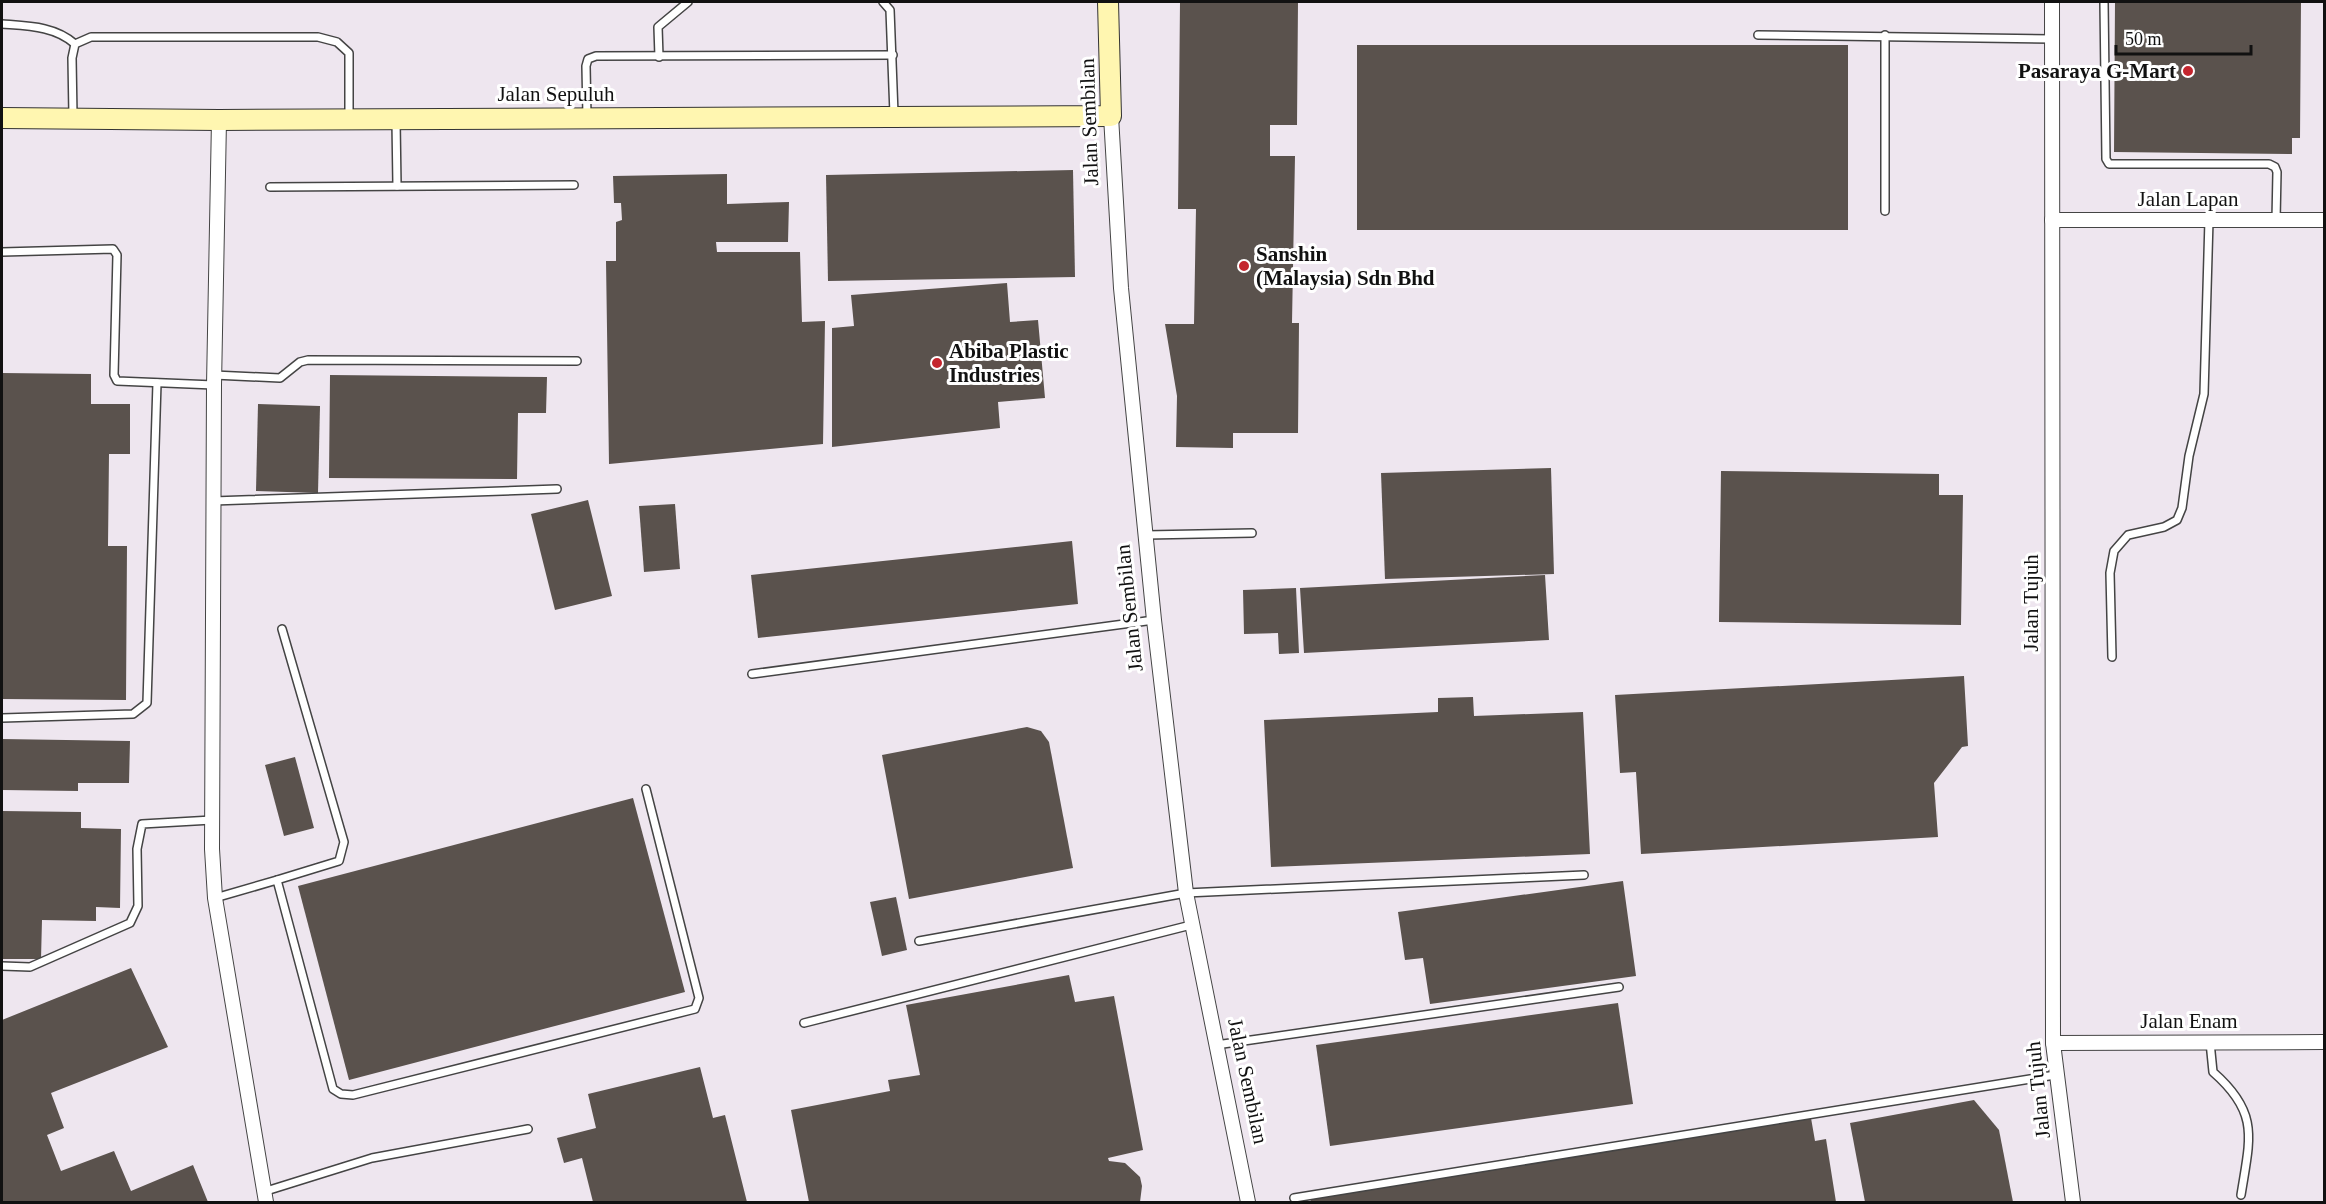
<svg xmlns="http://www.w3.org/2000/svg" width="2326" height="1204" viewBox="0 0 2326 1204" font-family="'Times New Roman',serif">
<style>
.industrial{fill:#eee6ef}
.building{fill:#5a524d}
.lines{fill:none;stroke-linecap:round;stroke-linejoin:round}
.lane-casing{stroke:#444;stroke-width:10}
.street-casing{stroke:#444;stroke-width:16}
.secondary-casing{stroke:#333;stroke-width:22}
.lane{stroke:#fff;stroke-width:7}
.street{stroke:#fff;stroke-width:14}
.secondary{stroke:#fff6b0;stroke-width:20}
.poi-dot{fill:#c4262e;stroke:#fff;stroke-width:2}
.labels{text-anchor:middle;stroke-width:6;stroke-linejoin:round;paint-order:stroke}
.poi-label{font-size:21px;font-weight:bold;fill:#111;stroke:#fff;text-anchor:start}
.street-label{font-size:21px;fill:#111;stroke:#fff}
</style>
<rect width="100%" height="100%" fill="#fffdf5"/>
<!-- industrial -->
<rect class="industrial" x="2" y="2" width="2322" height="1200"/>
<!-- building -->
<g class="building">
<path d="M1180,2H1298L1297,125H1270V156H1295L1292,323H1299L1298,433H1233V448L1176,447L1177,396L1165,324H1194L1196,209H1178Z"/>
<path d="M2115,2H2301L2300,138H2292V154L2114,152Z"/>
<rect x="1357" y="45" width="491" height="185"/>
<path d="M1073,170L1075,277L828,281L826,175Z"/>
<path d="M727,174V204L789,202L788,242H716L717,252H800L802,322L825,321L823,444L609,464L606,261H616V222L622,220L621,203H614L613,176Z"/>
<path d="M1007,283L1010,322L1038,320L1045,398L998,402L1000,428L832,447V328L854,326L851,295Z"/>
<path d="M2,373L91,374V404H130V454H109L108,546H127L126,700L2,699Z"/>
<path d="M330,375L547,377L546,413H518L517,479L329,478Z"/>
<path d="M258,404L320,406L318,493L256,491Z"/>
<path d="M1551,468L1554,574L1385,579L1381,473Z"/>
<path d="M1721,471L1939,474V495H1963L1961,625L1719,622Z"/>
<path d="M588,500L612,596L555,610L531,514Z"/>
<path d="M675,504L680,569L644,572L639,506Z"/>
<path d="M1072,541L1078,604L758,638L751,575Z"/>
<path d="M1545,575L1549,640L1304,653L1300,588Z"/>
<path d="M1296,588L1299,653L1279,654L1278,633L1244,634L1243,590Z"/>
<path d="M1964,676L1968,746L1962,747L1934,783L1938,837L1641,854L1636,772L1620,773L1615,695Z"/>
<path d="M1473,697L1474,716L1583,712L1590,854L1271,867L1264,720L1438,712V698Z"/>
<path d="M1027,727L1041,731L1049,742L1073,868L909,899L882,755Z"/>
<path d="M2,739L130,741L129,783H78V791L2,790Z"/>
<path d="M295,757L314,828L284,836L265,765Z"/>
<path d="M633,798L685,992L349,1080L298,886Z"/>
<path d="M2,811L81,812V828L121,829L120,908L96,907V921L42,920L41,959H2Z"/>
<path d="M1623,881L1636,976L1430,1004L1423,958L1405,960L1398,912Z"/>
<path d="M896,897L907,950L882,956L870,902Z"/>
<path d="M131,968L168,1047L51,1093L64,1128L47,1135L61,1171L114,1151L131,1191L193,1165L208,1202H2V1020Z"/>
<path d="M1069,975L1075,1002L1114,996L1143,1150L1108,1158L1109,1161L1125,1163L1140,1177L1142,1186L1140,1202H809L791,1110L890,1091L888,1080L920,1075L906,1005Z"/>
<path d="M1618,1003L1633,1104L1330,1146L1316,1045Z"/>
<path d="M700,1067L713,1118L725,1115L747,1202H593L582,1158L564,1163L557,1138L596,1128L588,1094Z"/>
<path d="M1974,1100L1999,1130L2013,1202H1865L1850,1123Z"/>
<path d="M1811,1118L1815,1141L1826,1139L1836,1202H1311L1310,1198Z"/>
</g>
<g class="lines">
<!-- lane casing -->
<g class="lane-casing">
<g id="lane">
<path d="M883,2L890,10L894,114"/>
<path d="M2104,2L2106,159L2109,164H2269L2275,167L2277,172L2276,220"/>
<path d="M2,24C28,26 55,26 75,44"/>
<path d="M1758,35L2052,39"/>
<path d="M659,57L658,27L688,2"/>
<path d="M73,116L72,58L75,44L91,37H318L337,42L349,53V119"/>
<path d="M587,117L586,66L588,59L596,56L893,55"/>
<path d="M396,121L397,186"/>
<path d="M270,187L574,185"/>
<path d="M1885,211V35"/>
<path d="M2,252L113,249L117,255L114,375L117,381L214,385"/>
<path d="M214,375L280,378L300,362L308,360L577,361"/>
<path d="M213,501L557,489"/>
<path d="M1146,535L1252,533"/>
<path d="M2112,657L2110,573L2114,551L2128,535L2164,527L2177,520L2182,508L2189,456L2204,394L2209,220"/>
<path d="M752,674L1154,620"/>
<path d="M2,718L133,714L147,703L157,383"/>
<path d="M277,880L339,861L344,842L282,629"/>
<path d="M215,898L277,880L333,1089L341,1094L353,1095L695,1009L699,998L646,789"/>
<path d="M919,941L1186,893L1584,875"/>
<path d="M2,966L30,967L130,923L138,906L137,849L142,824L212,820"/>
<path d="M804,1023L1191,925"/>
<path d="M2210,1042L2213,1072C2260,1113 2250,1138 2241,1195"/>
<path d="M1216,1045L1619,987"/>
<path d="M263,1192L372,1158L528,1129"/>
<path d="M1294,1198L2055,1075"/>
</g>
</g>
<!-- street casing -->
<g class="street-casing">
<g id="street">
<path d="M2052,2L2053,1043L2073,1202"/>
<path d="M1111,116L1121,288L1154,620L1186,893L1248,1202"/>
<path d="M219,120L214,385L212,849L215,898L266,1202"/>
<path d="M2052,220H2324"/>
<path d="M2053,1043L2324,1042"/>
</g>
</g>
<!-- secondary casing -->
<g class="secondary-casing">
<path id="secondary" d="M2,118L219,120L1111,116L1108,2"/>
</g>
<!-- lane -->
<use href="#lane" class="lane"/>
<!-- street -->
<use href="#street" class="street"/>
<!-- secondary -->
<use href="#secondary" class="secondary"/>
</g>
<!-- markers -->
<g class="poi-dot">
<circle cx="2188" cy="71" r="6"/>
<circle cx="1244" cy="266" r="6"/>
<circle cx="937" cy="363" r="6"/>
</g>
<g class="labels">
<!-- poi labels -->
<g class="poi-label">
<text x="2176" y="78" text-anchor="end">Pasaraya G-Mart</text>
<text x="1256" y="261">Sanshin<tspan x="1256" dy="24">(Malaysia) Sdn Bhd</tspan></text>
<text x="949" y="358">Abiba Plastic<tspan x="949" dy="24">Industries</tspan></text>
</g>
<!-- street labels -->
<g class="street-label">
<text x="556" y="101">Jalan Sepuluh</text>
<text transform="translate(1089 122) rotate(-92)" y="7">Jalan Sembilan</text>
<text x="2188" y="206">Jalan Lapan</text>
<text transform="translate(2031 603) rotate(-90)" y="7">Jalan Tujuh</text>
<text transform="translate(1129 608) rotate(-96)" y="7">Jalan Sembilan</text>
<text x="2189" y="1028">Jalan Enam</text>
<text transform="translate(1248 1081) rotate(78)" y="7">Jalan Sembilan</text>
<text transform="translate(2038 1090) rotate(-96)" y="7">Jalan Tujuh</text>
</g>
</g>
<!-- border -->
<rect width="2326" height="1204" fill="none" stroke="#111111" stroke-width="6"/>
<!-- scale -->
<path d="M2116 45v9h135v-9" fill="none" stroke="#111111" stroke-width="3"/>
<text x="2125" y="45" font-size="18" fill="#111111" stroke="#ffffff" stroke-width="4.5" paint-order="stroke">50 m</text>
</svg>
